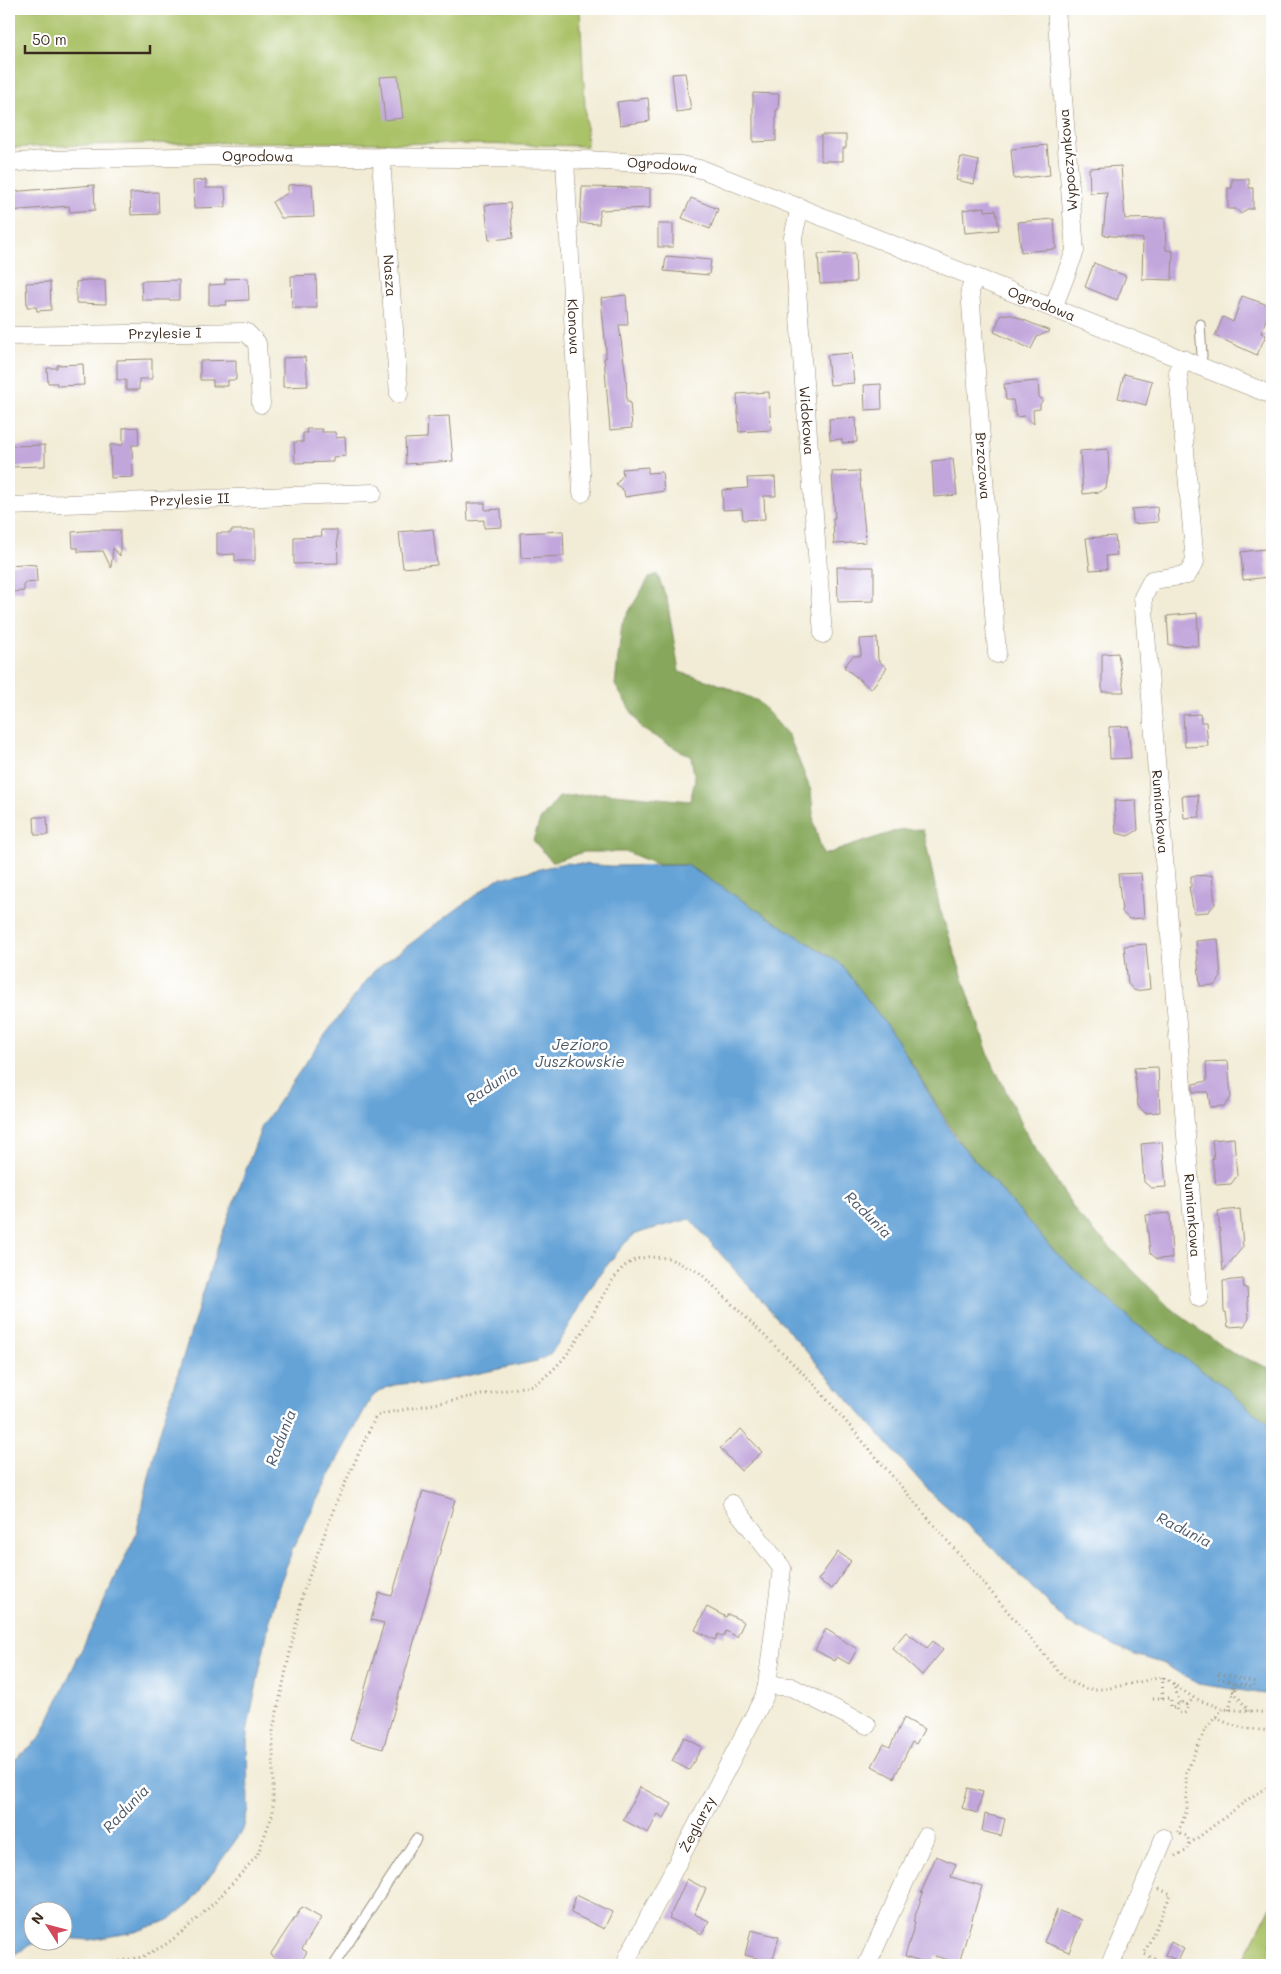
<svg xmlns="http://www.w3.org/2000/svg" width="1281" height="1974" viewBox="0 0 1281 1974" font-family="Mali,sans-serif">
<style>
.green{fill:#aac267;stroke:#727642}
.forest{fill:#87a85c;stroke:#61693d}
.water{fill:#65a3d7;stroke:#50667a}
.building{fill:#c1a6db}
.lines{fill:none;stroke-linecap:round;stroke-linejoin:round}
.service-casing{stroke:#968b7a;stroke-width:11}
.minor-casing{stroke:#968b7a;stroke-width:19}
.path{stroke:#968b7a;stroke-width:3;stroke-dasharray:1 4;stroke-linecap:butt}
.service{stroke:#fff;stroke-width:9}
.minor{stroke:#fff;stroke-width:18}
.labels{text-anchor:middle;stroke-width:5;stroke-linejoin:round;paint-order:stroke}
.street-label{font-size:14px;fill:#3b2a1e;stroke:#fff}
.water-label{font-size:15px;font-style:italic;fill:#4c5a68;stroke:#fff}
</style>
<rect width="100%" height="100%" fill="#fff"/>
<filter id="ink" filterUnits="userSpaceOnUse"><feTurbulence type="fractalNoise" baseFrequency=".02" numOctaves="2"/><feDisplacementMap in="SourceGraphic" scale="10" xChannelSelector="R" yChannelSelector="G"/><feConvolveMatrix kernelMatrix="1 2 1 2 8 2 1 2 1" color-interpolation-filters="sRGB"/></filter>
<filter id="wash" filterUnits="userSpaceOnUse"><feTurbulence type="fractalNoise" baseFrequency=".0096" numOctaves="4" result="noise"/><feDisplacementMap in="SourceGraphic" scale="20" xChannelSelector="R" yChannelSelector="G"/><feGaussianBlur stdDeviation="1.12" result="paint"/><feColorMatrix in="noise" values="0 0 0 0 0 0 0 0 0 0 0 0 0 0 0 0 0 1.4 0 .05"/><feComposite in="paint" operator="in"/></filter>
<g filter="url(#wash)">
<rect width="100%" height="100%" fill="#f2ecd6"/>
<!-- green -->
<g class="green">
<path d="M9,9H580L587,146C394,143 201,139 9,148Z"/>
<path d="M1272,1904V1965H1241Z"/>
</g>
<!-- forest -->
<path class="forest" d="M657,574L667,599L679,672L716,683L758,701L789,736L811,791L814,824L823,855L899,830L923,829L940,909L989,1056L1029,1139L1079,1216L1170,1308L1232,1353L1272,1369V1426L1252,1412L1225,1387L1132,1321L1055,1252L961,1144L896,1038L841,964L687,865H658L627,852H584L552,862L533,840L540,820L559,797L604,793L690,801L695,780L691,757L642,729L615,685L622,623L649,578Z"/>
<!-- water -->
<path class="water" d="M565,863L611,866L687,865L841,964L896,1038L956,1139L1055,1252L1132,1321L1225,1387L1252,1411L1272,1426V1695L1198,1684L1162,1663L1135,1655L1067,1623L993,1548L928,1490L690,1219L645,1231L634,1235L624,1244L597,1278L562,1338L549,1355L537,1361L419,1386L418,1383C398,1384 384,1384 370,1400L336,1462L293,1548L280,1584L269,1624L247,1732L248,1809L243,1830L190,1904L169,1920L135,1932L89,1940L63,1938L62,1912H32V1942H52L33,1944L9,1957V1765L40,1738L136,1534L159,1434L217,1248L262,1126L322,1039L374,971L497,879Z"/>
<g id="blocks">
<!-- building -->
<g class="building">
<path d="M685,73L691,110L676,112L672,74Z"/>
<path d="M398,76L403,118L385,120L380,77Z"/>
<path d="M753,93L779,94L778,110H776V141L753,142Z"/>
<path d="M648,98L650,121L620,125L617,102Z"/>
<path d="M821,135H846V148H843V161H821Z"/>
<path d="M1047,145L1050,175L1014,179L1011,149Z"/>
<path d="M961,157L979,161L974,184L956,180Z"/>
<path d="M1121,166L1125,219L1165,218L1166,250L1173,251L1172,280L1142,279L1143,239L1103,235L1107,192L1090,193L1089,168Z"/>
<path d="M1232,179H1249V188H1253V209H1247L1241,214L1236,209H1228V188H1232Z"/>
<path d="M206,180V188H225L226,207L194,208L193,181Z"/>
<path d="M312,184L314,217L281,218L272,202L288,193V185Z"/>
<path d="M94,185L95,210L70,212L69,206L9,211V192Z"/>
<path d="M582,187L650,188V208L600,210L599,224L580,223Z"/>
<path d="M158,192L159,214L131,215L130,193Z"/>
<path d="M691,198L718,209L710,229L682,218Z"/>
<path d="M510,203L513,238L489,240L485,205Z"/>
<path d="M985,207V211L996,210L999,230L965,233L963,210Z"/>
<path d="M1054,219L1056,249L1021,252L1018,222Z"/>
<rect x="658" y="224" width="15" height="23"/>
<path d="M855,253L856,282L820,284L818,254Z"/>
<path d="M666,256L711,260L709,275L664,271Z"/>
<path d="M1094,263L1126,276L1117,300L1085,287Z"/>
<path d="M316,275L317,308H292L291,276Z"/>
<path d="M248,278L249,300L226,301L227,305H209V285L225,284V279Z"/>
<path d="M86,280H105L106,304L76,303V282Z"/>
<path d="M179,280V300H142L141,281Z"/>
<path d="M50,282L51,310L37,311L36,307H27L26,283Z"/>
<path d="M626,295L628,325H619L626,377L627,402H630L632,428L610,430L604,358H606V350L601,298Z"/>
<path d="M1242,296L1271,306L1261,333L1266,335L1257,355L1215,336L1223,317L1233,322Z"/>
<path d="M1001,314L1012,315L1050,331L1037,337L1031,349L994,332Z"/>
<path d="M851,353L854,383L830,385L827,355Z"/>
<path d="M305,357L308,386L283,387V358Z"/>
<path d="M152,359V379H139V390H126V380H117V360Z"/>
<path d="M236,360V380H228V386H213V380H200V361Z"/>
<path d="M83,364L84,385L57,386V383H48L47,368H57V365Z"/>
<path d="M1124,374L1152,381L1146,405L1118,398Z"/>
<path d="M1038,381L1039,397L1043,400L1040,404V409L1033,410L1034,424L1025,416L1016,417L1013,400H1006L1004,384Z"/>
<path d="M881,384L882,409L865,410L864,385Z"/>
<path d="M769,392L771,430L739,432L737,394Z"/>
<path d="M449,416L453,461L406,464L405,439L427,438L428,417Z"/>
<path d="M856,417L857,442L842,443V439L830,440L829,419Z"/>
<path d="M138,427L139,445H132L133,477L111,478L110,445H123V428Z"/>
<path d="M306,429H322V432H335L336,438L345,437L346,456L333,457V462L295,463L294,442H303V433H307Z"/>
<path d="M45,445V466L9,467V446Z"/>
<path d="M1108,449L1109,474L1108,475L1106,488L1099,492L1083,494L1080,451Z"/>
<path d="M953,459L957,495L934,497L932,461Z"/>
<path d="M648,467V473L662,472L664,491L625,497L624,491L616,484L623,475L622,469Z"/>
<path d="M859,471L866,542L834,544L833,518H835L832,472Z"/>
<path d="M775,477L776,496H764L765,519L743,520L742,509L723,510L722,490L748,488L747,478Z"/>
<path d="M467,503H485V510L501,509L502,527L484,528V520L468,521Z"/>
<path d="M1157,507L1158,522L1133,524L1132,509Z"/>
<path d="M433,529L437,565L403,568L399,532Z"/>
<path d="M96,530H120V556L113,548L111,568L103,551L78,552V548H73L72,532Z"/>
<path d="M231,530H255V561H235V554L217,555V533H231Z"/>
<path d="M321,530H337L338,563L294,564V537L322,536Z"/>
<path d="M563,531L564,556L521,558L520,533Z"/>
<path d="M1115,536L1117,555L1106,556L1107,569L1090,570L1086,538Z"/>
<path d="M1265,549L1268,577L1243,580L1241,552Z"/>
<path d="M23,564L36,565L37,582L24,583V591L11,592L9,565Z"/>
<path d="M837,567H874V601L838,602Z"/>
<path d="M1197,613L1199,646L1169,645L1167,616Z"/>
<path d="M877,638L878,660L887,668L871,689L844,667L853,656H861L860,639Z"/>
<path d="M1118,653L1124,692H1102V654Z"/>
<path d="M1200,714L1201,722H1206L1208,746L1185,747L1183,715Z"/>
<path d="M1128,726L1131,758L1110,759L1109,727Z"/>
<path d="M1198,795L1200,817L1184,818L1182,796Z"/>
<path d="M1136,800L1138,830L1128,836L1116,833L1114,801Z"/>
<path d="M34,817H47L48,835H35Z"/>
<path d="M1141,873L1144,918L1129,919L1122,912L1118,874Z"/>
<path d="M1212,875L1215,904L1208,912L1194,913L1189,887H1191V876Z"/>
<path d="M1218,939L1221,977L1215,985L1200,986L1196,941Z"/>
<path d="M1146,944L1150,989L1135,991L1128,984L1124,946Z"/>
<path d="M1228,1061L1231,1098L1224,1106L1210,1107L1208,1092H1193V1084L1207,1081L1206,1062Z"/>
<path d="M1158,1067L1160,1112L1145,1113L1138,1106L1134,1068Z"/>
<path d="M1234,1138L1237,1176L1231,1184L1216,1185L1212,1159L1214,1158L1212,1140Z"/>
<path d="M1162,1142L1166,1187L1151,1188L1144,1182L1141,1144Z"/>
<path d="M1240,1209L1243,1247L1223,1271L1218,1211Z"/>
<path d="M1170,1213L1172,1258L1157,1259L1150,1253L1146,1215Z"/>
<path d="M1243,1279L1244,1288H1247L1249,1319L1244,1326L1228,1327L1226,1312H1224L1223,1281Z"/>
<path d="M741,1429L762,1452L741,1471L720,1448Z"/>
<path d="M423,1491L455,1500L383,1749L350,1740L384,1623L371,1620L379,1593L392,1596Z"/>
<path d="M838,1552L851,1561L832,1589L818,1580Z"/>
<path d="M707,1607L726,1617L728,1614L744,1622L737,1637L726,1631L723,1637L718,1634L715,1640L695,1630Z"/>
<path d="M826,1629L857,1649L849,1664L837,1657L835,1661L815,1650Z"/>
<path d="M906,1632L927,1648L933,1641L943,1650L922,1675L892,1648Z"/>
<path d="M904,1718L924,1729L916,1744L912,1742L894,1778L872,1766L884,1744L890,1747Z"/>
<path d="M684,1737L702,1747L689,1770L672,1761Z"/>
<path d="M640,1787L672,1804L664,1818L658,1814L648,1833L623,1820Z"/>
<path d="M968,1788L983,1792L977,1813L962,1808Z"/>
<path d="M985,1814L1005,1819L1001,1836L982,1831Z"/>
<path d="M936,1856L956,1864L951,1877L982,1886L959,1963L935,1956L933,1965L905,1956L915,1923L913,1922L923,1893H921Z"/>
<path d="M687,1879L706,1889L694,1914L709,1921L702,1934L669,1918Z"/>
<path d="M576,1895L612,1912L604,1929L571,1913Z"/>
<path d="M302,1907L321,1918L302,1949L307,1952L299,1965H286L270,1955Z"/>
<path d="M1057,1910L1082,1920L1069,1952L1044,1942Z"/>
<path d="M751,1930L779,1937L772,1962L745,1955Z"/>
<path d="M1171,1942L1184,1949L1178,1961L1165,1955Z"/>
</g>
</g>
</g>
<g filter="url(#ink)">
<use href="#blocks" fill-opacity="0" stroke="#968b7a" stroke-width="1"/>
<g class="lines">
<!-- service casing -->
<g class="service-casing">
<g id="service">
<path d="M1200,367L1202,356L1200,324"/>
<path d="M334,1965L416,1839"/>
</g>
</g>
<!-- minor casing -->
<g class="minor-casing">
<g id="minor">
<path id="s1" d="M383,157L382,174L399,394"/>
<path id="s2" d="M565,159L582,493"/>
<path id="s3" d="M9,163L43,160L222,156L565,159L681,165L704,170L1272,395"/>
<path id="s4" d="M800,207L793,237L823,634"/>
<path id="s5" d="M974,277L970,290L997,654"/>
<path d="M1053,308L1075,251L1056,9"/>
<path id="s6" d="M9,336L246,332L257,343L261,404"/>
<path id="s7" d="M1183,359L1178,373L1195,562L1187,575L1152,580L1143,597L1199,1298"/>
<path id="s8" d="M9,506L373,493"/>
<path d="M767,1685L791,1687L867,1725"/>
<path id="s9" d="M626,1965L628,1957L764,1697L767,1685L782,1568L732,1504"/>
<path d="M867,1965L925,1837"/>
<path d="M1109,1965L1120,1944L1164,1838"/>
</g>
</g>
<!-- path -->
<g class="path">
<path d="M1219,1673L1255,1682L1253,1687L1237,1683L1235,1692L1232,1691L1234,1683L1217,1678Z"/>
<path d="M1173,1683L1180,1703"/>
<path d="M1233,1691L1249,1711"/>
<path d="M1153,1698H1171V1708H1177"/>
<path d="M1162,1698L1163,1677"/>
<circle cx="1182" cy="1708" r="5.5"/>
<path d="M1187,1705L1194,1698"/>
<path d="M1229,1710L1233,1692"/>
<path d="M1216,1717C1234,1729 1252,1729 1272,1731"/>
<path d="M1178,1832L1187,1810L1186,1773L1206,1728L1223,1709"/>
<path d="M1180,1834L1187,1836L1189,1841L1188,1845"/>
<path d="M1175,1856L1186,1851L1188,1845L1250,1798L1272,1785"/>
<path d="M1159,1889L1171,1894L1144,1954L1169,1965"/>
<path d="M20,1965L23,1963L104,1964L142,1957L165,1945L186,1929L215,1902L257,1856L273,1813V1730L303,1593L336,1503L375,1418L381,1414L533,1385C574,1360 589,1316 614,1278L623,1267L636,1259L648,1257L668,1258L699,1272L813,1383L1066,1680L1086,1689H1105L1163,1677L1194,1698L1223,1709L1272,1713"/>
</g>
<!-- service -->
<use href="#service" class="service"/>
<!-- minor -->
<use href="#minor" class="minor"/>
</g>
</g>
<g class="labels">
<!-- street labels -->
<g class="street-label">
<text dy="5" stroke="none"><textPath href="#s3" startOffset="249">Ogrodowa</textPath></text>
<text transform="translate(1068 160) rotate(-95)" y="5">Wypoczynkowa</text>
<text dy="5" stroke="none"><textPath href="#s3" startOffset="654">Ogrodowa</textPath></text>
<text dy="5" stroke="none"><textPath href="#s1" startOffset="119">Nasza</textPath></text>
<text dy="5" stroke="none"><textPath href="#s3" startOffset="1059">Ogrodowa</textPath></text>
<text dy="5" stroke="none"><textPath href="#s2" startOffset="168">Klonowa</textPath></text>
<text dy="5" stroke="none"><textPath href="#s6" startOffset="156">Przylesie I</textPath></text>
<text dy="5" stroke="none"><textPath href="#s4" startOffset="215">Widokowa</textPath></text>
<text dy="5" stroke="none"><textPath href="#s5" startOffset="190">Brzozowa</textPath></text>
<text dy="5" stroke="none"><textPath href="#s8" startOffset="181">Przylesie II</textPath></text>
<text dy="5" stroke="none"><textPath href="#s7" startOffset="490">Rumiankowa</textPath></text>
<text dy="5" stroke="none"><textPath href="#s7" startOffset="895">Rumiankowa</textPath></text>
<text dy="5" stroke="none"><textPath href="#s9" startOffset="158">Żeglarzy</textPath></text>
</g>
<!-- water labels -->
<g class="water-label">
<text x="580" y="1050">Jezioro<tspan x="580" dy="17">Juszkowskie</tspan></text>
<text transform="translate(492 1085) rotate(-34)" y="5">Radunia</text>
<text transform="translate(868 1215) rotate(45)" y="5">Radunia</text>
<text transform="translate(281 1438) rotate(-69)" y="5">Radunia</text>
<text transform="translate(1184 1530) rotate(27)" y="5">Radunia</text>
<text transform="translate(126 1809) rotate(-46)" y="5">Radunia</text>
</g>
</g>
<!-- margin -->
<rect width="1281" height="1974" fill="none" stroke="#fff" stroke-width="30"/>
<!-- north arrow -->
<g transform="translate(48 1926) rotate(306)"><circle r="24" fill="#ffffff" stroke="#b1aaa5"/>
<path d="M0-4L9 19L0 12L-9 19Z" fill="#d1495b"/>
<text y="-8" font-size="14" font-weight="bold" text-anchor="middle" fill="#3b2a1e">N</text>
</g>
<!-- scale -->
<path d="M25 45v8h125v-8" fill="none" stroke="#3b2a1e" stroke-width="2.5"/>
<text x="32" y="45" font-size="15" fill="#3b2a1e" stroke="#ffffff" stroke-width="4" paint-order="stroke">50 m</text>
</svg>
